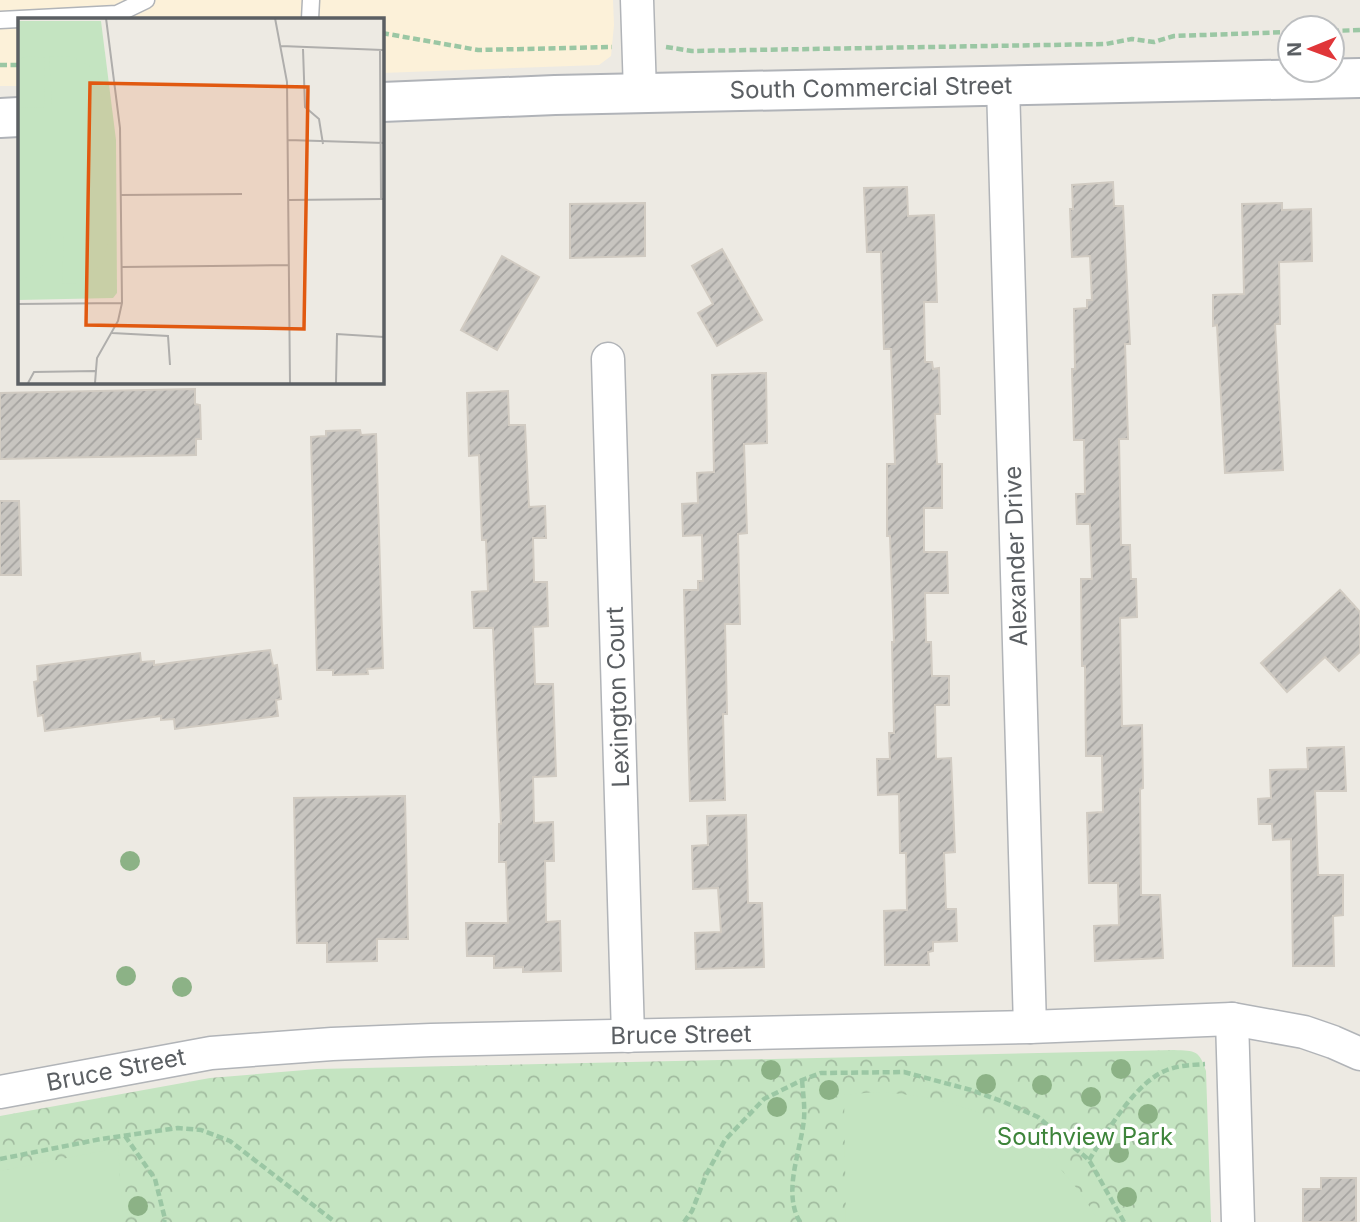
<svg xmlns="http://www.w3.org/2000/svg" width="1360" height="1222" viewBox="0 0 1360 1222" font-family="Inter,sans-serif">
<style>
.commercial{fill:#fcf1d9}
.park{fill:url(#park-crowns)}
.pitch{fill:#c4e4c1}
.building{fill:url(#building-hatch);stroke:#d1cbc2;stroke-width:2}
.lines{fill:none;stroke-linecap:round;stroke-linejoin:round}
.lane-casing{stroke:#b1b4b8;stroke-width:19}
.street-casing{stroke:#b1b4b8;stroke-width:35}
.secondary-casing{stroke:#b0b3b8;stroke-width:42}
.path{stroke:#9bc7a4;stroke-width:4.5;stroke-dasharray:7 3.5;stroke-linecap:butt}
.lane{stroke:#fff;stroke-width:16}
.street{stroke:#fff;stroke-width:32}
.secondary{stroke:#fff;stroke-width:38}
.tree{fill:#8cb286}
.labels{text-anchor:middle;stroke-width:7;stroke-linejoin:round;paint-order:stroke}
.street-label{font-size:24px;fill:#5b5f63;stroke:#fff}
.park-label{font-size:24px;fill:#3d843a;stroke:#fff}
.inset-road{fill:none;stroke:#afaeac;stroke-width:2}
.view{fill:#e15910;fill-opacity:0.15;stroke:#e15910;stroke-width:3.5}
.inset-edge{fill:none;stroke:#5b5f63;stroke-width:3.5}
</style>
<defs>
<pattern id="park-crowns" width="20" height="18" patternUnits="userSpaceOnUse" patternTransform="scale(1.75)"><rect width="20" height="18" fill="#c4e4c1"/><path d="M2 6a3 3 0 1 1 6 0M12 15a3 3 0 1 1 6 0" fill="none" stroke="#a2bca0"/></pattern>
<pattern id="building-hatch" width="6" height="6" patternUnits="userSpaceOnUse" patternTransform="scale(1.75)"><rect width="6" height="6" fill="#c8c5c0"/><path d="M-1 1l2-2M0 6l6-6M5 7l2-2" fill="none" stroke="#a5a3a0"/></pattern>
</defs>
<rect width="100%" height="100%" fill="#edeae3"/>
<!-- commercial -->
<path class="commercial" d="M0,0H613L614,25L611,56L599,65L382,73V19H19V86H0Z"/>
<!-- park -->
<path class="park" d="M1174,1050C1196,1051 1199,1050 1206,1071L1211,1222H0V1116L210,1078L317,1069Z"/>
<!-- pitch -->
<g class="pitch">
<path d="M875,1092C975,1096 1049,1135 1099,1222H846L844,1095Z"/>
<path d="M118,1148L123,1222H0V1171Z"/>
</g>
<!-- building -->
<g class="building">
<path d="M1113,182L1114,206H1123L1130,344H1125L1128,439H1119L1121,545H1130L1131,579H1136L1137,617L1120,618L1122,726L1142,725L1143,788L1140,789L1141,895H1160L1163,958L1095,961L1094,926L1119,925L1118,883H1089L1087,813L1103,812L1102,756H1086L1085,666H1082L1081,579H1092L1090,524H1077L1076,494H1085L1084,440H1074L1072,369H1075L1074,309L1087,308V300H1092L1090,256L1072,257L1070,209H1073L1072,185Z"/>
<path d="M907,187L908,216L934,215L937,302H924L925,362H932L933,369L939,368L940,414H935L937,464H942V508H924V552H947L948,593H925L926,642H931L932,676H949V705H935L936,759L951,758L955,852L944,853L946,909H956L957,941L933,942V951L928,952L929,965H885L884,911L907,910L906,853H900L899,794L878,795L877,759H890L889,733H894L892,642H894L890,536H887V464H895L891,349H884L881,252H867L864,188Z"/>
<path d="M645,203V256L570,258V204Z"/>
<path d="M1282,203V210L1311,209L1312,261L1279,262L1280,324H1275L1283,470L1225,473L1217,325L1213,326V295L1244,294L1242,204Z"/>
<path d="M722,249L762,320L717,346L698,313L713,304L692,266Z"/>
<path d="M502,256L539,277L497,350L461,330Z"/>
<path d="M766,373L767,443L744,444L747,533L738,534L740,624H725L727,714H723L725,800L690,801L684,590H698V581H703L702,535L683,536L682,504L698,503L697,473L714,472L712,375Z"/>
<path d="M195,389V404L200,405L201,439H196V455L0,459V393Z"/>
<path d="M508,391L509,425H525L529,507L545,506L546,538H533L534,582H547L548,626L533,627L535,684H553L556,776L533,777L534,823L553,822L554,861H545L546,922L560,921L561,971L523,972V967L494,968V956H467L466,923H508L506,862H499V824H501L493,628H474L472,592L488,591L486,540H482L479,455L469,456L467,393Z"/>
<path d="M360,430L361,435L376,434L383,668L367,669L368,674L333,675V670H317L311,437L326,436V431Z"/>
<path d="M0,501H19L21,575H0Z"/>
<path d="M1340,590L1360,612V652L1339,671L1325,657L1287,692L1261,663Z"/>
<path d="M270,650L273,666L277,665L281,699L276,700L278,716L175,729L174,719L161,720V716L45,731L43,715L38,716L34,682L38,681L37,666L140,653L141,662L154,661V665Z"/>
<path d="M1344,747L1346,791H1315L1318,875H1343V915L1333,916L1334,966H1293L1291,839L1273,840L1272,824H1259L1258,799L1271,798L1270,770L1308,769L1307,748Z"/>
<path d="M405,796L408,939H377V961L327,962V943H297L294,798Z"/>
<path d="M746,815L748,903H762L764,967L696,969L695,933L721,932L718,888L693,889L692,846L708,845L707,816Z"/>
<path d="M1321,1178H1356V1222H1303V1189H1321Z"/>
</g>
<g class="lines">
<!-- lane casing -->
<g class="lane-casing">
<g id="lane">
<path d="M310,19L311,0"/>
<path d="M0,20L117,14L146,0"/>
</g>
</g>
<!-- street casing -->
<g class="street-casing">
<g id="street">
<path d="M637,0L640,93"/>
<path d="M1003,85L1030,1027"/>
<path d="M608,359L628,1036"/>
<path d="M1232,1019L1238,1222"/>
<path d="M0,1092L211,1053L332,1044L431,1040L1030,1027L1232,1019L1304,1032L1333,1042L1360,1054"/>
</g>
</g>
<!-- secondary casing -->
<g class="secondary-casing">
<g id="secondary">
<path d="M382,102L555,95L1360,78"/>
<path d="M0,118L19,117"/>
</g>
</g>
<!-- path -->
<g class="path">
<path d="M1332,31L1360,30"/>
<path d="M382,33L478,50L612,47"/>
<path d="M666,47L692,51L1106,44L1132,39L1154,42L1174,36L1290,32"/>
<path d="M0,65H19"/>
<path d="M125,1136L155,1179L165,1219L164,1222"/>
<path d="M0,1159L101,1139L178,1128L201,1130L230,1141L335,1222"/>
<path d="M1089,1160C1107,1132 1135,1082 1167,1070C1180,1065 1192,1065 1205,1064"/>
<path d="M684,1222L692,1211L706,1175L725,1140L764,1099L802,1080L821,1073L904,1072L971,1090L1004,1102L1038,1117L1089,1160L1124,1222"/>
<path d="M800,1222C782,1192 801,1151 804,1119C805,1106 803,1093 802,1080"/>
</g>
<!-- lane -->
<use href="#lane" class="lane"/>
<!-- street -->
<use href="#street" class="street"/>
<!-- secondary -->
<use href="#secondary" class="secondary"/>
</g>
<!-- trees -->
<g class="tree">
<circle cx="130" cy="861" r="10"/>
<circle cx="126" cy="976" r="10"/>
<circle cx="182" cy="987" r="10"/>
<circle cx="1121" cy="1069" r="10"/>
<circle cx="771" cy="1070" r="10"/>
<circle cx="986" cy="1084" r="10"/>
<circle cx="1042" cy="1085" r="10"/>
<circle cx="829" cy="1090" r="10"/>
<circle cx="1091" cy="1097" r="10"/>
<circle cx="777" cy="1107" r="10"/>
<circle cx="1148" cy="1114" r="10"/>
<circle cx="1119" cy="1153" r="10"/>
<circle cx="1127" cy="1197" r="10"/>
<circle cx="138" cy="1206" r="10"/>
</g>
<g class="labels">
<!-- street labels -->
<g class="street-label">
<text transform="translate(871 88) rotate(-1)" y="8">South Commercial Street</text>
<text transform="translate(1016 556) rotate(-92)" y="8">Alexander Drive</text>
<text transform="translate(618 697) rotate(-92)" y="8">Lexington Court</text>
<text transform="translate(681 1035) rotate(-1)" y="8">Bruce Street</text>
<text transform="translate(116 1070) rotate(-11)" y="8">Bruce Street</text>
</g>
<!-- park labels -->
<g class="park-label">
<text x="1085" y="1145">Southview Park</text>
</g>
</g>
<!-- overview -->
<g transform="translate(18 18)">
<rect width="366" height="366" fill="#edeae3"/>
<path d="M0,3H83L98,122L99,275L95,280L0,282Z" fill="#c4e4c1"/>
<path d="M10,38L27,40L26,89L0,90V41ZM53,38L79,52L85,86H34L31,39ZM0,216H32L33,221L25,247L0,265ZM46,216H92L84,247L58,265L44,266Z" fill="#c4e4c1"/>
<path class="inset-road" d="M257,0L269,64L272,365M263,28L365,32M285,31L287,89L301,101L305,126M362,33L363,181M270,122L366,125M103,177L224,176M271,182L365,181M104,249L271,247M0,286L104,285M94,315L150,318L152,347M10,365L16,354L77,353M77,365L79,340L100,303L104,285L102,110L88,0M318,365L319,316L366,319"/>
<path class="view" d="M72,65L290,69L286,311L68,307Z"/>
<rect width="366" height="366" class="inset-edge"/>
</g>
<!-- north arrow -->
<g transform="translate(1311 49) rotate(269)"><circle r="33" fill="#ffffff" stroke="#bdbfc1" stroke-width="2"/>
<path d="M0-5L12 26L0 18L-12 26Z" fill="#e03639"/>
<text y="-10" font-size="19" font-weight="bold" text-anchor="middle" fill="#5b5f63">N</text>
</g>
</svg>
